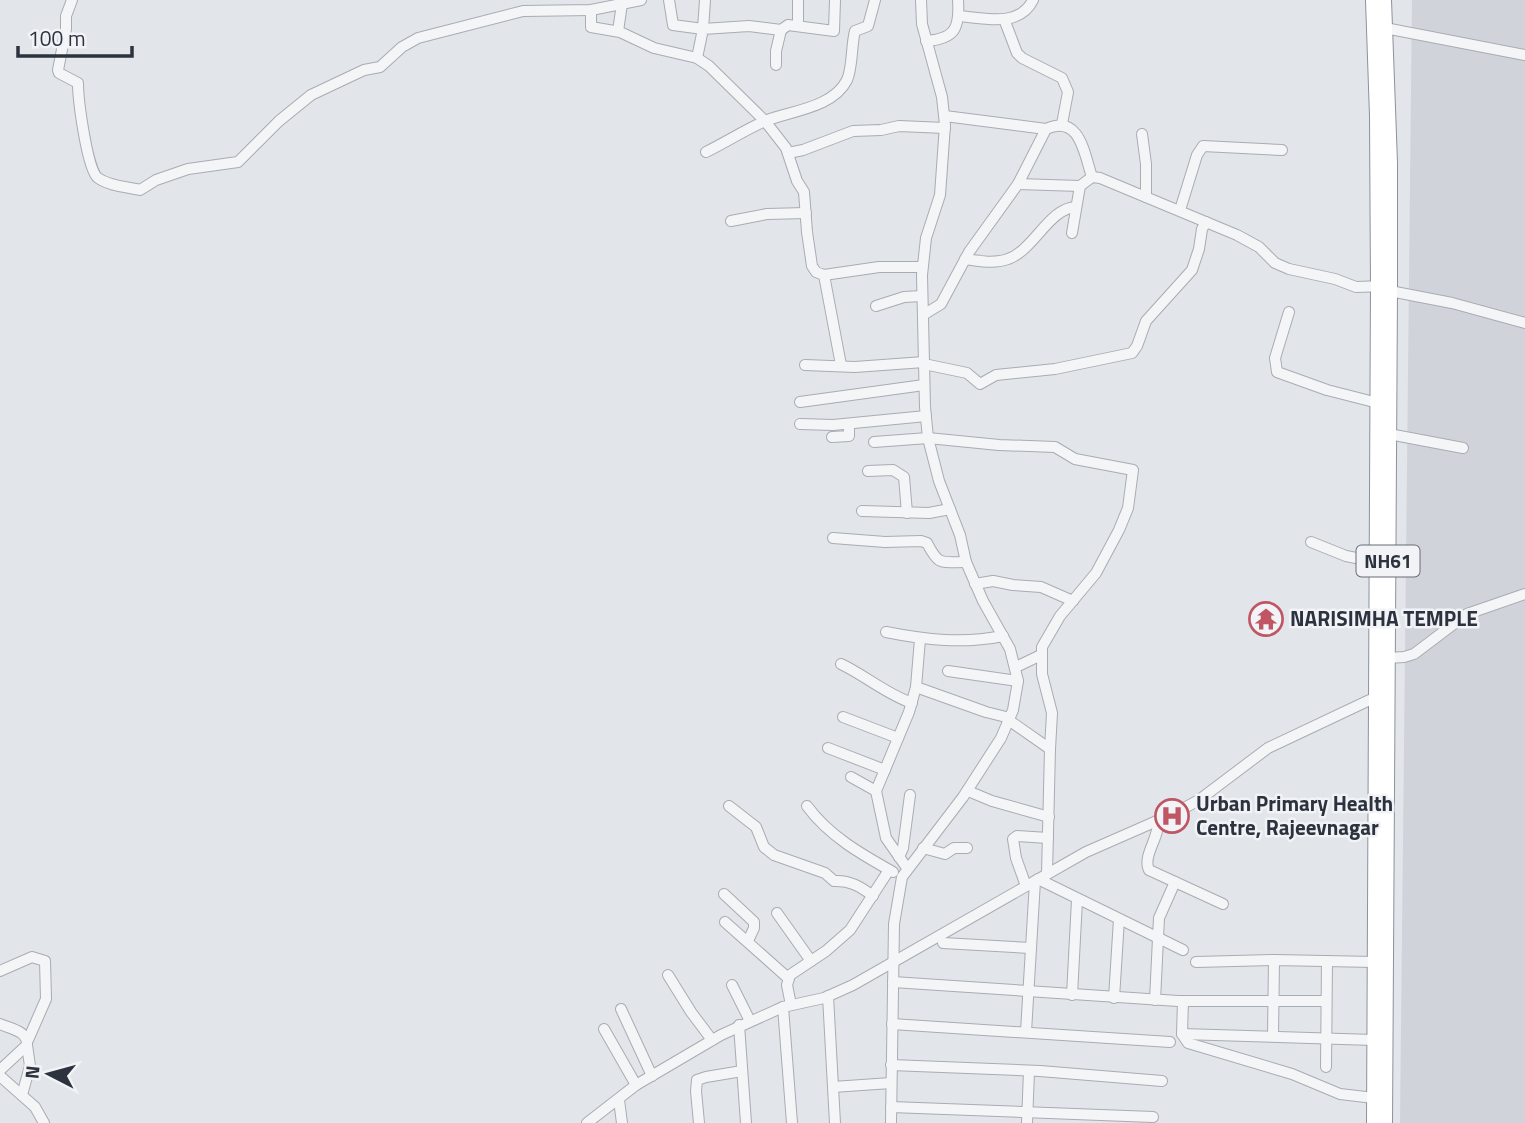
<svg xmlns="http://www.w3.org/2000/svg" width="1525" height="1123" viewBox="0 0 1525 1123" font-family="'Titillium Web',sans-serif">
<style>
.built{fill:#d0d4da}
.lines{fill:none;stroke-linecap:round;stroke-linejoin:round}
.minor-casing{stroke:#a8acb3;stroke-width:12}
.highway-casing{stroke:#8b929e;stroke-width:16}
.minor{stroke:#f4f5f7;stroke-width:10}
.highway{stroke:#fff;stroke-width:14}
.labels{text-anchor:middle;stroke-width:5;stroke-linejoin:round;paint-order:stroke}
.shield{fill:#f1f3f6;stroke:#676d76;stroke-width:2}
.shield-label{font-size:19px;font-weight:bold;fill:#2c333f}
.poi-label{font-size:21px;font-weight:bold;fill:#2c333f;stroke:#f1f3f6;text-anchor:start}
</style>
<rect width="100%" height="100%" fill="#e2e5e9"/>
<!-- built -->
<path class="built" d="M1412,0H1525V1123H1400Z"/>
<g class="lines">
<!-- minor casing -->
<g class="minor-casing">
<g id="minor">
<path d="M72,0L66,16V29L58,70L59,73L78,83C78,99 87,170 98,178C109,186 128,187 140,190L156,180L188,169L238,162L279,121L311,95L364,70L380,67L402,47L418,38L523,11L591,10L641,0"/>
<path d="M669,0L673,25L703,29L705,0"/>
<path d="M798,0V26"/>
<path d="M591,10V27L620,32L654,48L697,58L709,66L765,121L786,148L797,181L804,192L807,232L812,266L816,272L824,275"/>
<path d="M959,16C985,18 1019,28 1033,0"/>
<path d="M1004,19L1017,53L1022,58L1062,78L1068,92L1062,124"/>
<path d="M1385,28L1525,55"/>
<path d="M618,31L622,4"/>
<path d="M926,41C955,39 960,28 958,0"/>
<path d="M697,58L703,29L749,26L781,30L788,25L834,31L835,0"/>
<path d="M776,65V51L781,30"/>
<path d="M945,116L1046,129C1080,114 1084,153 1092,177"/>
<path d="M1142,134L1146,164V197"/>
<path d="M706,152C726,142 745,130 765,121C790,111 833,108 847,80C853,66 851,46 855,31L868,26L875,0"/>
<path d="M788,153L803,150L853,131L881,130L899,126L945,128"/>
<path d="M1018,184L1080,186"/>
<path d="M1180,210L1197,155L1203,146L1282,150"/>
<path d="M731,221L767,214L806,213"/>
<path d="M1072,233L1080,186L1092,177L1100,178L1237,235L1259,247L1275,263L1289,269L1335,279L1356,287L1384,286"/>
<path d="M965,259C978,261 995,264 1008,259C1034,250 1049,208 1076,207"/>
<path d="M1390,291L1452,303L1525,323"/>
<path d="M876,306L904,297L922,296"/>
<path d="M1289,312L1275,358L1277,372L1327,390L1378,403"/>
<path d="M923,315L941,304L969,252L1018,184L1046,129"/>
<path d="M924,364L967,373L980,384L996,375L1055,369L1132,353L1137,346L1146,321L1192,270L1199,249L1202,229L1206,222"/>
<path d="M805,365L855,367L924,362"/>
<path d="M841,365L824,275L879,267H922"/>
<path d="M800,402L924,385"/>
<path d="M800,424L833,425L926,416"/>
<path d="M1389,434L1463,448"/>
<path d="M832,437L849,436V424"/>
<path d="M874,442L928,438L999,445L1055,447L1075,459L1133,470L1128,508L1119,530L1096,573L1060,616L1042,647V674L1052,713L1050,749"/>
<path d="M868,471L893,470L904,477L907,513"/>
<path d="M862,511L929,513L950,509"/>
<path d="M833,538L885,542L921,541L927,543C939,566 940,562 966,562"/>
<path d="M1311,542L1346,556L1376,562"/>
<path d="M975,584L993,581L1013,585L1041,587L1073,601"/>
<path d="M886,632C926,640 963,644 1003,636"/>
<path d="M920,639L916,687L986,712L1010,718"/>
<path d="M1388,658L1404,657L1414,654L1467,614L1525,594"/>
<path d="M841,664C866,676 886,694 912,703"/>
<path d="M1016,667L1041,655"/>
<path d="M948,671L1018,681"/>
<path d="M843,717L898,738"/>
<path d="M1010,721L1050,749L1047,874"/>
<path d="M828,748L885,770"/>
<path d="M851,777L876,791"/>
<path d="M968,791L992,801L1049,817"/>
<path d="M729,806L756,827L764,847L774,855L825,873L834,881C850,880 861,887 873,896"/>
<path d="M807,806C829,836 861,854 893,872"/>
<path d="M1158,820C1160,837 1142,856 1149,870L1223,904"/>
<path d="M923,848L945,854L954,848H967"/>
<path d="M899,857L903,848L910,795"/>
<path d="M907,868L886,838L876,791L909,712L916,687"/>
<path d="M1038,879L1183,950"/>
<path d="M1026,886L1016,858L1013,839L1017,836L1048,838"/>
<path d="M724,894L754,922V928L748,941"/>
<path d="M777,913L811,961"/>
<path d="M725,922L788,978"/>
<path d="M943,943L1031,948"/>
<path d="M1196,962L1274,960"/>
<path d="M0,971L32,957L45,961L46,999L28,1040"/>
<path d="M668,975L691,1012L712,1040"/>
<path d="M893,982L1178,1001H1326"/>
<path d="M732,985L750,1021"/>
<path d="M1072,995L1077,900"/>
<path d="M828,996L833,1087L891,1083"/>
<path d="M1114,998L1119,919"/>
<path d="M1155,1000L1159,918L1175,882"/>
<path d="M1183,1001L1182,1034L1188,1043L1292,1074L1340,1094L1374,1098"/>
<path d="M791,1005L787,985L790,975L826,951L850,930L889,870"/>
<path d="M783,1007L792,1123"/>
<path d="M621,1009L652,1076"/>
<path d="M0,1024C11,1029 28,1031 27,1045L0,1070"/>
<path d="M892,1024L1170,1042"/>
<path d="M739,1025L746,1123"/>
<path d="M604,1029L636,1085"/>
<path d="M1026,1032L1035,881"/>
<path d="M1182,1034L1374,1040"/>
<path d="M1273,1036L1274,960L1375,962"/>
<path d="M891,1065L1040,1071L1162,1081"/>
<path d="M1326,1067L1327,961"/>
<path d="M0,1076L35,1107L44,1123"/>
<path d="M833,1087L835,1123"/>
<path d="M22,1095L30,1066L27,1045"/>
<path d="M619,1100L622,1123"/>
<path d="M891,1107L1153,1117"/>
<path d="M587,1123L636,1085L721,1035L783,1007L824,998L853,985L1086,852L1175,813L1199,800L1268,748L1376,697H1382"/>
<path d="M699,1123L696,1091L697,1080L706,1077L742,1071"/>
<path d="M891,1123L894,924L902,877L963,797L1001,738L1013,710L1018,681L1010,649L983,601L966,562L960,535L939,481L928,438L925,407L922,275L926,238L940,195L945,125L942,97L922,24L921,0"/>
<path d="M1027,1123L1029,1071"/>
</g>
</g>
<!-- highway casing -->
<g class="highway-casing">
<g id="highway">
<path d="M1373,0L1377,116L1378,286L1374,1123"/>
<path d="M1384,0L1390,163V291L1385,1123"/>
</g>
</g>
<!-- minor -->
<use href="#minor" class="minor"/>
<!-- highway -->
<use href="#highway" class="highway"/>
</g>
<!-- icons -->
<defs>
<g id="temple-ring" transform="scale(1.75)"><circle r="9.5" fill="#f1f3f6" stroke="#c05564" stroke-width="1.5"/><path d="M0-6L5-2H3V0L6.5 2.5H4V6H1.5V3h-3V6H-4V2.5H-6.5L-3 0V-2H-5Z" fill="#c05564"/></g>
<g id="hospital-ring" transform="scale(1.75)"><circle r="9.5" fill="#f1f3f6" stroke="#c05564" stroke-width="1.5"/><path d="M-5-5h3v3.5h4V-5h3V5h-3V1.5h-4V5h-3Z" fill="#c05564"/></g>
</defs>
<g fill-rule="evenodd">
<use href="#temple-ring" x="1266" y="619"/>
<use href="#hospital-ring" x="1172" y="816"/>
</g>
<g class="labels">
<!-- shield labels -->
<rect class="shield" x="1356.5" y="545.5" width="63" height="31" rx="5"/>
<g class="shield-label">
<text x="1388" y="568">NH61</text>
</g>
<!-- poi labels -->
<g class="poi-label">
<text x="1290" y="626">NARISIMHA TEMPLE</text>
<text x="1196" y="811">Urban Primary Health<tspan x="1196" dy="24">Centre, Rajeevnagar</tspan></text>
</g>
</g>
<!-- north arrow -->
<g transform="translate(49 1074) rotate(276)" stroke="#f1f3f6" stroke-width="5" paint-order="stroke">
<path d="M0-5L12 26L0 18L-12 26Z" fill="#2c333f"/>
<text y="-10" font-size="19" font-weight="bold" text-anchor="middle" fill="#2c333f">N</text>
</g>
<!-- scale -->
<path d="M18 46v10h114v-10" fill="none" stroke="#2c333f" stroke-width="3.5"/>
<text x="28" y="46" font-size="21" fill="#2c333f" stroke="#f1f3f6" stroke-width="5" paint-order="stroke">100 m</text>
</svg>
